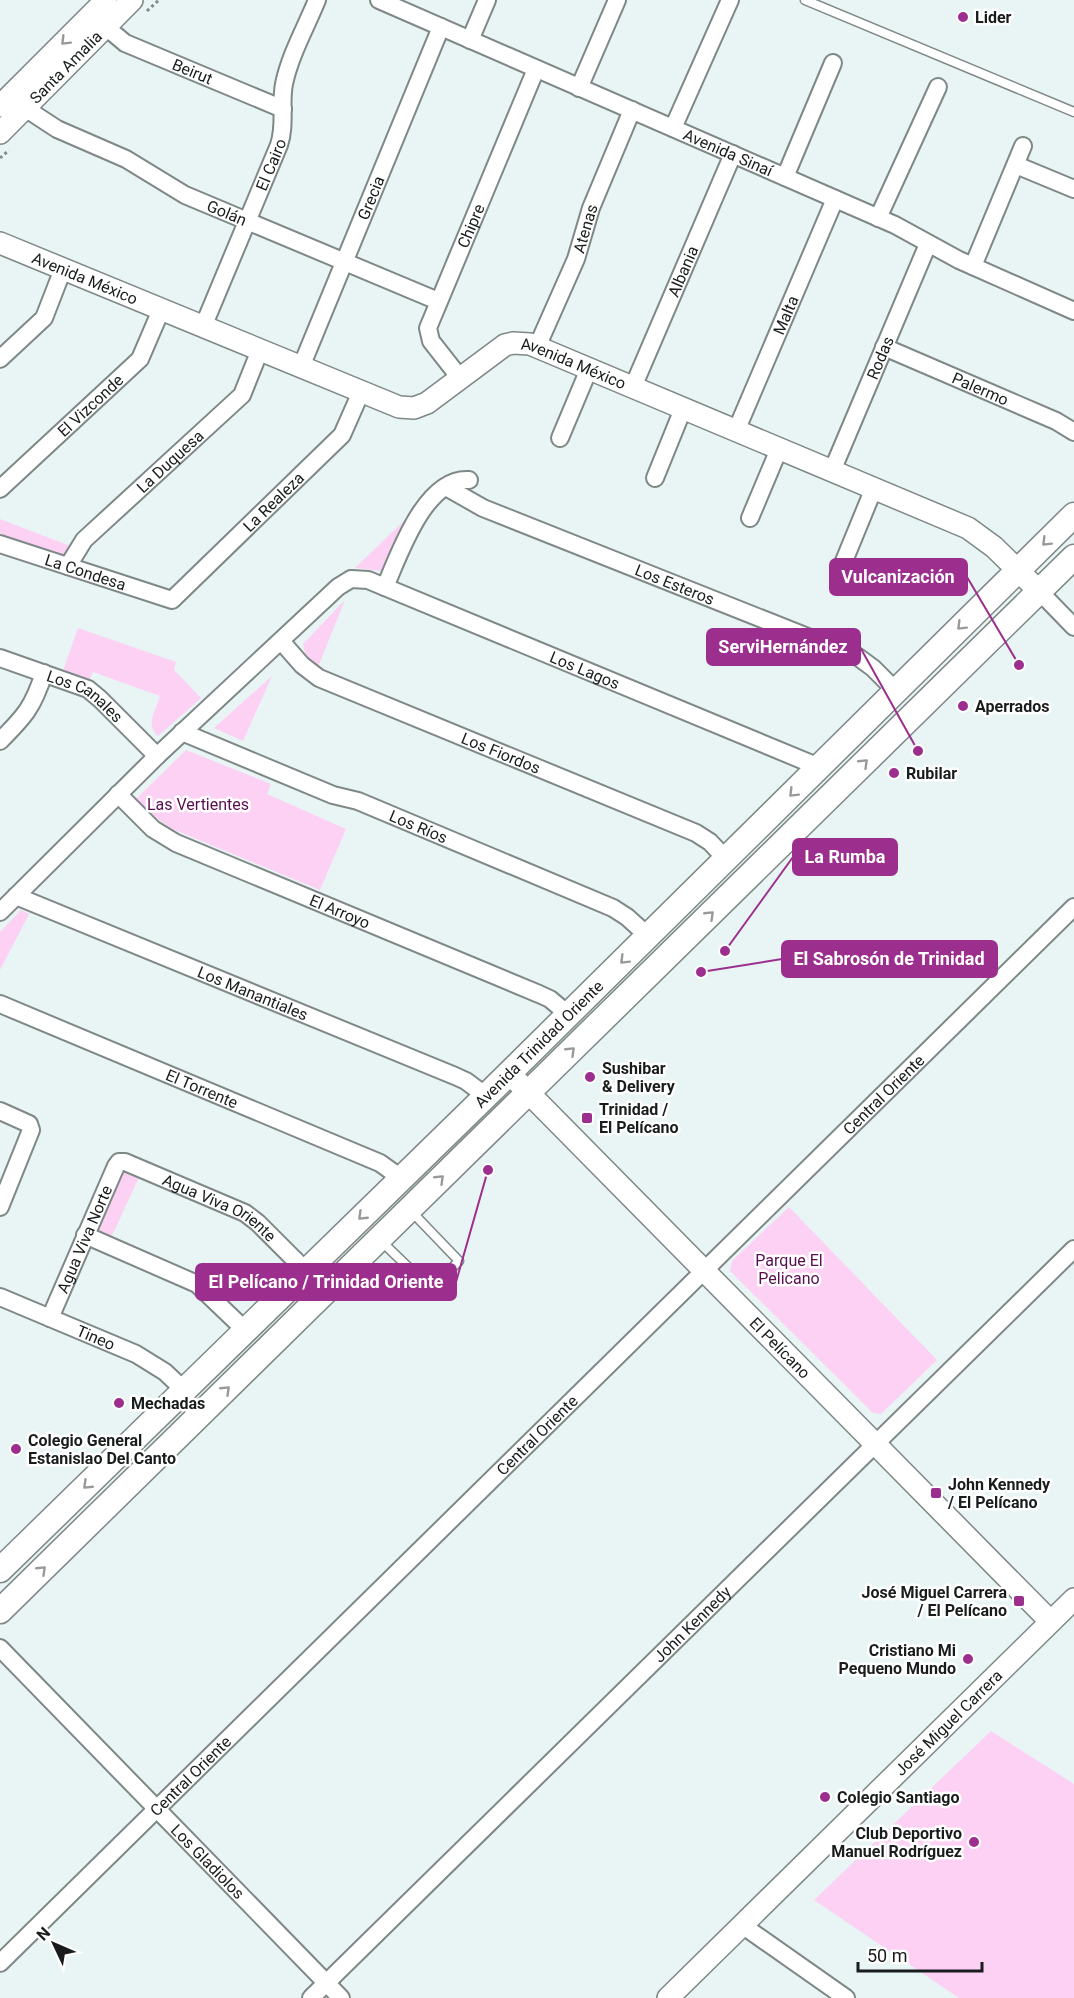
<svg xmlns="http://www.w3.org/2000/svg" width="1074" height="1998" viewBox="0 0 1074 1998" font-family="Roboto,sans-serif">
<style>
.green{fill:#fdd1f4}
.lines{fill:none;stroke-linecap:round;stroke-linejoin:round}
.service-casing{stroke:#7e8887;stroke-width:11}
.minor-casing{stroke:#7e8887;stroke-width:20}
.tertiary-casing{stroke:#7e8887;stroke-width:24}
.secondary-casing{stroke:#7e8887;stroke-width:27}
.path{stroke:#848b8b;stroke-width:3;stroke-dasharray:3 3;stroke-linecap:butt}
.service{stroke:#fff;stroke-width:8}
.minor{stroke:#fff;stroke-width:16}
.tertiary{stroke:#fff;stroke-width:21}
.secondary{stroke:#fff;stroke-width:24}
.oneway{stroke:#989999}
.poi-dot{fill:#9c2e8e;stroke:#fff;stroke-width:2}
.labels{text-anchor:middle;stroke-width:5;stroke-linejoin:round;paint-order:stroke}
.poi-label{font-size:16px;font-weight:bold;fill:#191c1c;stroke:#fff;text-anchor:start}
.street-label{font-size:16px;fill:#191c1c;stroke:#fff}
.park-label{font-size:16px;fill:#580d50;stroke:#fff}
.leader{fill:none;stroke:#9c2e8e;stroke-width:2}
.callout-dot{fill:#9c2e8e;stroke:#fff;stroke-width:2}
.callout{fill:#9c2e8e;stroke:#9c2e8e;stroke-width:2}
.callout-label{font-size:18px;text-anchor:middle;font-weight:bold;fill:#fff}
</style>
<rect width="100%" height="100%" fill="#e9f4f4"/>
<!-- green -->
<g class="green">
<path d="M407,518L383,571L355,568Z"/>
<path d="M0,519L70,546L64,560L0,540Z"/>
<path d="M345,600L318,667L305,653L303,644Z"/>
<path d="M78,628L176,662L174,670L201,698L158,736C145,724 156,710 160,696L93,672L88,683L62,674Z"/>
<path d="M272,676L243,741L214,728Z"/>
<path d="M186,750L271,784L267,794L346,829L320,890L170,828L134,801Z"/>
<path d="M21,910L29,914L0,970V932Z"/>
<path d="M126,1168L141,1173L110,1240L96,1233L117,1171Z"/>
<path d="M789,1207L937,1360L881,1414L873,1413L730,1271L732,1261Z"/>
<path d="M991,1731L1074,1784V1998H959L814,1900Z"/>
</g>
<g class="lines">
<!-- service casing -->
<g class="service-casing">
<g id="service">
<path d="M805,0L1074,112"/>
<path d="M380,1240L431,1289L459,1261L410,1210"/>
</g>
</g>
<!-- minor casing -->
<g class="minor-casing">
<g id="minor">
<path id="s1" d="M379,0L895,225L959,260L1074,311"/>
<path id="s2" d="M106,27L125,43L283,109"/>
<path d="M470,40L487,0"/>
<path d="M579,88L617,0"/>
<path id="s3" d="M25,108L57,129L126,159L185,195L438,301"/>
<path d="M673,128L730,0"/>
<path d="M1016,165L1074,189"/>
<path d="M785,177L833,63"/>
<path d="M878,218L938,87"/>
<path d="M973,266L1023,146"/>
<path id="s4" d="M203,327L279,145C286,124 280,105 284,84C290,55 306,27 317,0"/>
<path id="s5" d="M537,347L576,259L591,208L632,110"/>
<path id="s6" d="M884,347L1056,421L1074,432"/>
<path d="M0,359L44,318L63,269"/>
<path id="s7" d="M301,367L441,27"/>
<path id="s8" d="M460,378L431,341L428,328L536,69"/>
<path id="s9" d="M633,387L733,154"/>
<path id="s10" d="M736,431L835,199"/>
<path d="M560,438L589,369"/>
<path id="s11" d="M832,471L928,244"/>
<path d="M655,478L683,409"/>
<path id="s12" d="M446,487L483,508L858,657L873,668L896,691"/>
<path id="s13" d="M0,489L140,359L161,310"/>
<path d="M750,518L779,449"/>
<path id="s14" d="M0,544L172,600L342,435L361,392"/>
<path d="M844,561L874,488"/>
<path id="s15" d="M68,566L84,540L242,395L260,350"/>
<path d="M385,587C399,555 425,477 469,480"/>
<path d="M1039,591L1074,627"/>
<path id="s16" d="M281,641L302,665L319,678L696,833L710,842L726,859"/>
<path id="s17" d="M0,658L88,689L100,699L157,756"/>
<path id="s18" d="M182,732L333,795L358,801L613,908L627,917L648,936"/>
<path d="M0,741C25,716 33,707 44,673"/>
<path id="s19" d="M118,794L153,829L176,843L539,994L550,999L569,1015"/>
<path id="s20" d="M16,896L455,1076L466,1081L486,1096"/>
<path id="s21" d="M0,912L157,756L338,587L351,579L368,580L819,767"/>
<path id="s22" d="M0,1004L380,1163L401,1178"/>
<path d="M0,1111L29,1124L31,1130L0,1207"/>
<path d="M85,1235L197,1284L245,1330"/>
<path id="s23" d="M0,1297L136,1354L165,1372L184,1390"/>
<path id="s24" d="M50,1318L116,1166L119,1162H125L245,1213L258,1223L306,1271"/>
<path id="s25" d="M0,1648L341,1998"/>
<path d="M742,1925L846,1998"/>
<path id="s26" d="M0,1963L1074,907"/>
<path id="s27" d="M311,1998L1074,1249"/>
</g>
</g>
<!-- tertiary casing -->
<g class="tertiary-casing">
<g id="tertiary">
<path d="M0,106L106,0"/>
<path id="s28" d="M0,133L132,0"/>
<path id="s29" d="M0,243L399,407L414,408L427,403L505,345L513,343L530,344L968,528L994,547L1039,591"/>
<path id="s30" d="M509,1073L1050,1621"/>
<path id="s31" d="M668,1998L1074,1599"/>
</g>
</g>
<!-- secondary casing -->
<g class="secondary-casing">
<g id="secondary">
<path id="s32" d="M0,1570L486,1096L1074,515"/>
<path d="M0,1611L1074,557"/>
</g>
</g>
<!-- path -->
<g class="path">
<path d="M147,11L159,0"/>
<path d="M0,158L9,150"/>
</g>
<!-- service -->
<use href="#service" class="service"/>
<!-- minor -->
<use href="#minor" class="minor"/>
<!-- tertiary -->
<use href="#tertiary" class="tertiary"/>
<!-- secondary -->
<use href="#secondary" class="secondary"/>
</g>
<!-- one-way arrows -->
<defs><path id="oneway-chevron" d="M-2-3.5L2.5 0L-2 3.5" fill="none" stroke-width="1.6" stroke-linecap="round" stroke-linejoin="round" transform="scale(1.5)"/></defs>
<g class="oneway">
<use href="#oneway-chevron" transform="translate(65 41) rotate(135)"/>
<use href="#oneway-chevron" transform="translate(1046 542) rotate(135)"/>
<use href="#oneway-chevron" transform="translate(961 626) rotate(135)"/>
<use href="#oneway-chevron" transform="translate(864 763) rotate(-44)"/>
<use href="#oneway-chevron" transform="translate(793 793) rotate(135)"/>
<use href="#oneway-chevron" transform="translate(710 915) rotate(-44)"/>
<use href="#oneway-chevron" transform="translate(624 960) rotate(135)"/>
<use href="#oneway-chevron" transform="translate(571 1051) rotate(-44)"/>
<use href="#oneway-chevron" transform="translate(440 1179) rotate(-44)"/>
<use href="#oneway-chevron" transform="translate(362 1216) rotate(136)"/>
<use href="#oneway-chevron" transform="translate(226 1390) rotate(-44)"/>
<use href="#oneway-chevron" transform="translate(87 1485) rotate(136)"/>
<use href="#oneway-chevron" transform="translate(42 1570) rotate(-44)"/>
</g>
<!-- markers -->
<g class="poi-dot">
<circle cx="963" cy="17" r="6"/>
<circle cx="963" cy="706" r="6"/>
<circle cx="894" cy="773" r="6"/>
<circle cx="590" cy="1077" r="6"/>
<rect x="581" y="1112" width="12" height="12" rx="3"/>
<circle cx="119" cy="1403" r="6"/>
<circle cx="16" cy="1449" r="6"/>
<rect x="930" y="1487" width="12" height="12" rx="3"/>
<rect x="1013" y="1595" width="12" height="12" rx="3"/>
<circle cx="968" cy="1659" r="6"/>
<circle cx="825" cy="1797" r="6"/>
<circle cx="974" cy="1842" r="6"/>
</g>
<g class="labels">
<!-- poi labels -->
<g class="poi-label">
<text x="975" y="23">Lider</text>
<text x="975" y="712">Aperrados</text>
<text x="906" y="779">Rubilar</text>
<text x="602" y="1074">Sushibar<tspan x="602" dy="18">&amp; Delivery</tspan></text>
<text x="599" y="1115">Trinidad /<tspan x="599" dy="18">El Pelícano</tspan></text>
<text x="131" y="1409">Mechadas</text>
<text x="28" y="1446">Colegio General<tspan x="28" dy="18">Estanislao Del Canto</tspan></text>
<text x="948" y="1490">John Kennedy<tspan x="948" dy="18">/ El Pelícano</tspan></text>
<text x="1007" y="1598" text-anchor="end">José Miguel Carrera<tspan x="1007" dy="18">/ El Pelícano</tspan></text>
<text x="956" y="1656" text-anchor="end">Cristiano Mi<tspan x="956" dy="18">Pequeno Mundo</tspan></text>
<text x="837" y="1803">Colegio Santiago</text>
<text x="962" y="1839" text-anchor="end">Club Deportivo<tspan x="962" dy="18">Manuel Rodríguez</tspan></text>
</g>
<!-- street labels -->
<g class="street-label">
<text dy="6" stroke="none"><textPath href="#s28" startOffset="93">Santa Amalia</textPath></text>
<text dy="6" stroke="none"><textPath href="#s2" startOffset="98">Beirut</textPath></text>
<text dy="6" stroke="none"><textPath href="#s1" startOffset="381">Avenida Sinaí</textPath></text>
<text dy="6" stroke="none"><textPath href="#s4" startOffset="176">El Cairo</textPath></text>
<text dy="6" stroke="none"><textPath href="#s7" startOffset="183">Grecia</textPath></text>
<text dy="6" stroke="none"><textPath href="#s3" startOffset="228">Golán</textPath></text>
<text dy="6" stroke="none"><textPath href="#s8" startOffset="171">Chipre</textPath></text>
<text dy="6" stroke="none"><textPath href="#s5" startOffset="128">Atenas</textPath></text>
<text dy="6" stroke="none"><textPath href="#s9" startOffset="126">Albania</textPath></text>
<text dy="6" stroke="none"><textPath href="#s29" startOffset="92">Avenida México</textPath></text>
<text dy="6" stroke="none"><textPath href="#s10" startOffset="126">Malta</textPath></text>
<text dy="6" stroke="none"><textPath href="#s11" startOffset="123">Rodas</textPath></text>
<text dy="6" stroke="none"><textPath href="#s29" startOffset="630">Avenida México</textPath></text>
<text dy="6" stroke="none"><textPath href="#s6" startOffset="105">Palermo</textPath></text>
<text dy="6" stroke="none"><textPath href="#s13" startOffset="123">El Vizconde</textPath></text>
<text dy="6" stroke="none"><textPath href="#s15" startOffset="147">La Duquesa</textPath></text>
<text dy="6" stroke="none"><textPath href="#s14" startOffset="322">La Realeza</textPath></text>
<text dy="6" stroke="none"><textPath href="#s14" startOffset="90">La Condesa</textPath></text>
<text dy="6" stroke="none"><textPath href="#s12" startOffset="249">Los Esteros</textPath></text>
<text dy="6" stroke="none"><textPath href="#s21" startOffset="736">Los Lagos</textPath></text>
<text dy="6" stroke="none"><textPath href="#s17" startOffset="94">Los Canales</textPath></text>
<text dy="6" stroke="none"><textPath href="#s16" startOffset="250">Los Fiordos</textPath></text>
<text dy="6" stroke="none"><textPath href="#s18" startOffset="255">Los Ríos</textPath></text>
<text dy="6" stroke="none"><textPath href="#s19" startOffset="254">El Arroyo</textPath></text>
<text dy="6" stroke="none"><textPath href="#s20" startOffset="256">Los Manantiales</textPath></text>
<text dy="6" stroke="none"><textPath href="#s32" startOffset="753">Avenida Trinidad Oriente</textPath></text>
<text dy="6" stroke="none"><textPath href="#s22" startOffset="219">El Torrente</textPath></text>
<text dy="6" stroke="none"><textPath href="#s26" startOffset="1239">Central Oriente</textPath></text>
<text dy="6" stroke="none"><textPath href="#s24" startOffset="282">Agua Viva Oriente</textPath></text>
<text dy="6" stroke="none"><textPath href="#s24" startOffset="86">Agua Viva Norte</textPath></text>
<text dy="6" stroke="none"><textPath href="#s23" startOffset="104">Tineo</textPath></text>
<text dy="6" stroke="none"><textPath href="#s30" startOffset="386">El Pelícano</textPath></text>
<text dy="6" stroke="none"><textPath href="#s26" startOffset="753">Central Oriente</textPath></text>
<text dy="6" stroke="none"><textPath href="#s27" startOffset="534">John Kennedy</textPath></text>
<text dy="6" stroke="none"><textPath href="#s31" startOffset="393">José Miguel Carrera</textPath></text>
<text dy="6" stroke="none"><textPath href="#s26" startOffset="267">Central Oriente</textPath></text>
<text dy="6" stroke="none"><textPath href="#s25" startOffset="298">Los Gladiolos</textPath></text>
</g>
<!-- park labels -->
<g class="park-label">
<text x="198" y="810">Las Vertientes</text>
<text x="789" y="1266">Parque El<tspan x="789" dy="18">Pelicano</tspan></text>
</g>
</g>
<!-- callouts -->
<path class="leader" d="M1019 665L967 577M918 751L860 647M725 951L793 857M701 972L782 959M488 1170L456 1282"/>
<g class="callout-dot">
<circle cx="1019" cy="665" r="6"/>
<circle cx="918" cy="751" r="6"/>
<circle cx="725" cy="951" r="6"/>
<circle cx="701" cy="972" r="6"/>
<circle cx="488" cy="1170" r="6"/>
</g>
<g class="callout">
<rect x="830" y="559" width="137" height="36" rx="6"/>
<rect x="707" y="629" width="153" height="36" rx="6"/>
<rect x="793" y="839" width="104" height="36" rx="6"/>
<rect x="782" y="941" width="215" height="36" rx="6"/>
<rect x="196" y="1264" width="260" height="36" rx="6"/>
</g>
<g class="callout-label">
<text x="898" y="583">Vulcanización</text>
<text x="783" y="653">ServiHernández</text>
<text x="845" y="863">La Rumba</text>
<text x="889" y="965">El Sabrosón de Trinidad</text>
<text x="326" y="1288">El Pelícano / Trinidad Oriente</text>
</g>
<!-- north arrow -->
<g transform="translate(54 1944) rotate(314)" stroke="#ffffff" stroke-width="4.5" paint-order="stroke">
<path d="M0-4.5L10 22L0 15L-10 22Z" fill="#191c1c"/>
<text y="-9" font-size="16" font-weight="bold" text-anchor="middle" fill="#191c1c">N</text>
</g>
<!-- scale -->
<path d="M858 1962v9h124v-9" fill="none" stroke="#191c1c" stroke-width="3"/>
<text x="867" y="1962" font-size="18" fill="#191c1c" stroke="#ffffff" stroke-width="4.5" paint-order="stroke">50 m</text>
</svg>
